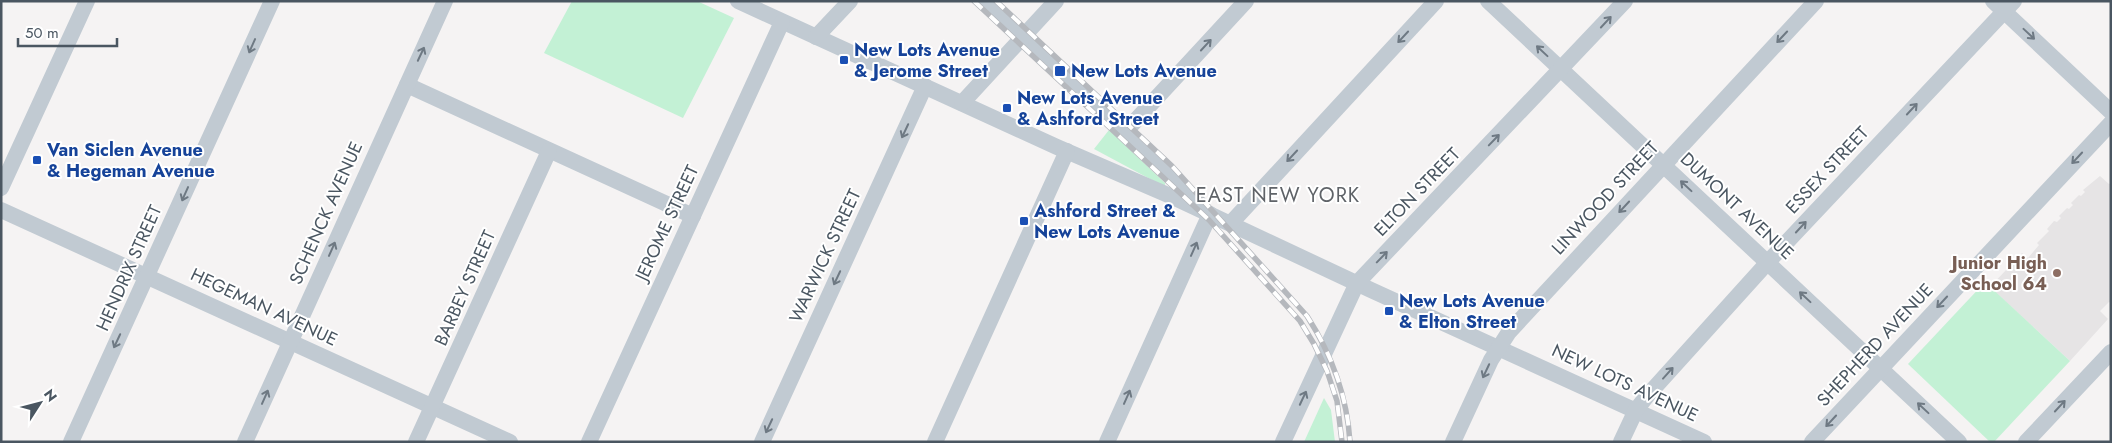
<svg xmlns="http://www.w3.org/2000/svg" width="2112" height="443" viewBox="0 0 2112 443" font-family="Jost,sans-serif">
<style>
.education{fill:#e6e4e5}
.green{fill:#c3f1d5}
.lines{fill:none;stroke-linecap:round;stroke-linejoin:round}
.minor{stroke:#c1cad2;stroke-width:16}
.rail-casing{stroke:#b5b8bd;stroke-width:5.5}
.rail{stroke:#fff;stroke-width:4;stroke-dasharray:11;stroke-linecap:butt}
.oneway{stroke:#6e7983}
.transit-dot{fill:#1a4fb4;stroke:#fff;stroke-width:2}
.education-dot{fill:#8d6e63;stroke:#fff;stroke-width:2}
.labels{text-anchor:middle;stroke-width:4;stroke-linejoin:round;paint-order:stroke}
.transit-label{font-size:18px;font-weight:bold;fill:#164399;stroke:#fff;text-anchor:start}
.street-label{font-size:18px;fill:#4a5661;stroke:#fff}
.education-label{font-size:18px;font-weight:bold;fill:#785e54;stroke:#fff;text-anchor:end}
.quarter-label{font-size:20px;letter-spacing:1px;fill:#5f6368;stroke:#fff}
</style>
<rect width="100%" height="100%" fill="#f5f3f3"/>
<!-- education -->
<path class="education" d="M2100,176L2109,184L2111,183V303L2109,302L2100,311L2108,319L2070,361L1990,287L2022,253L2028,258L2039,245L2037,243L2049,231L2047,229L2054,221L2057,222L2061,218L2059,216L2067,208L2069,209L2073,205L2071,203L2079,195L2081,196L2085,192L2083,190Z"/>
<!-- green -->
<g class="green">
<path d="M572,1H697L734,18L683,118L544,53Z"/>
<path d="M1109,130L1165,183V187L1094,149Z"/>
<path d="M1985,282L2070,361L1994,442H1990L1908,364Z"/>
<path d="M1324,398L1331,410L1335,442H1304Z"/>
</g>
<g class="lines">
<!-- minor -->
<g class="minor">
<path d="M738,1L1057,147L1175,198L1371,290L1704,442"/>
<path d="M987,1L1201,205"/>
<path d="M1488,1L1959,442"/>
<path d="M1993,1L2111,112"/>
<path d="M816,37L850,1"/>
<path d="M407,85L693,216"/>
<path d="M962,103L1056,1"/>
<path d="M1125,132L1246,1"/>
<path d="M1,188L87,1"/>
<path d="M1,210L510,442"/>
<path d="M1231,223L1436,1"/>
<path d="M71,442L272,1"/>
<path d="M245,442L445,1"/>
<path d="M416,442L549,151"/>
<path d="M589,442L782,22"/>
<path d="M762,442L925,86"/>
<path d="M935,442L1067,151"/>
<path d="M1107,442L1210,214"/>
<path d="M1283,442L1357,283L1625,1"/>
<path d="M1453,442L1491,360L1509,332L1816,1"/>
<path d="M1621,442L1636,410L1647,396L1768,262L2014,1"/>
<path d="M1812,442L2111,123"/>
<path d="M2026,442L2111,352"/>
</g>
<!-- rail casing -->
<g class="rail-casing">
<g id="rail">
<path d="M974,1L1209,220L1300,321L1314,344L1327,371L1337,401L1342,442"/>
<path d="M996,1L1172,166L1307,316C1332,355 1347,395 1350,442"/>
</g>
</g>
<!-- rail -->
<use href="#rail" class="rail"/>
</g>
<!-- one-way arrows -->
<defs><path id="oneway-shaft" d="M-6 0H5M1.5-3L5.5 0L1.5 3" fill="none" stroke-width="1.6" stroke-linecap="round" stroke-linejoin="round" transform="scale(1.25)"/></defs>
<g class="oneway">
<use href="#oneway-shaft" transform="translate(1606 22) rotate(-47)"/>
<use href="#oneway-shaft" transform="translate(2029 34) rotate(43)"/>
<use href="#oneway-shaft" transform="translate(1403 37) rotate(133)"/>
<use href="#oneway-shaft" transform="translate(1782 37) rotate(133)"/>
<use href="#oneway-shaft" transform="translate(1206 45) rotate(-47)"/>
<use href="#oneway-shaft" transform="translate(252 46) rotate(114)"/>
<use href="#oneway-shaft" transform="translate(1542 51) rotate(-137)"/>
<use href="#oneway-shaft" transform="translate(421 54) rotate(-65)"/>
<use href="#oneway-shaft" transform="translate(1912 109) rotate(-47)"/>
<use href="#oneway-shaft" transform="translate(905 131) rotate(115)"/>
<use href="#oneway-shaft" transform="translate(1494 140) rotate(-46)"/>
<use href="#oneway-shaft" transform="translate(1292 156) rotate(133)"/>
<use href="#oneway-shaft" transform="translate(2077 158) rotate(133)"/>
<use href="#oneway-shaft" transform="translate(1686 186) rotate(-137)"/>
<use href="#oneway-shaft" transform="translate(185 194) rotate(114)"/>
<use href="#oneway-shaft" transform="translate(1624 207) rotate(133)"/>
<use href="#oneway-shaft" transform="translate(1801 227) rotate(-47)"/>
<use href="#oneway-shaft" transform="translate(332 249) rotate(-66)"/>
<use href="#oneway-shaft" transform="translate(1194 249) rotate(-66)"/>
<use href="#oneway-shaft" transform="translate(1382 257) rotate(-46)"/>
<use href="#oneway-shaft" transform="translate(837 278) rotate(115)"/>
<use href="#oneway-shaft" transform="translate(1805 297) rotate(-137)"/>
<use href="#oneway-shaft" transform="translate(1942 302) rotate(133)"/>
<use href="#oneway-shaft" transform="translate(117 341) rotate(115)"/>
<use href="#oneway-shaft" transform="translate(1486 371) rotate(115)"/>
<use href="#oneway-shaft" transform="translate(1668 373) rotate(-48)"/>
<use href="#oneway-shaft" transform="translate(265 397) rotate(-66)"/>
<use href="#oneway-shaft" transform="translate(1127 397) rotate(-66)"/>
<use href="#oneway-shaft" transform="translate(1303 398) rotate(-65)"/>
<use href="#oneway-shaft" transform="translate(2060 406) rotate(-47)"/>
<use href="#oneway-shaft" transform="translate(1923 408) rotate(-137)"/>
<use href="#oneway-shaft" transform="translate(1831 421) rotate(133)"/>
<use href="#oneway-shaft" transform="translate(769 426) rotate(115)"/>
</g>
<!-- markers -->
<g class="transit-dot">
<rect x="839" y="55" width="10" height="10" rx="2.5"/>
<rect x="1054" y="65" width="12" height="12" rx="2.5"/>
<rect x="1002" y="103" width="10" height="10" rx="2.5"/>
<rect x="32" y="155" width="10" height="10" rx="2.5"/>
<rect x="1019" y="216" width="10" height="10" rx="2.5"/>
<rect x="1384" y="306" width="10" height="10" rx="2.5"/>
</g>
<circle class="education-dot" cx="2057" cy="273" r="5"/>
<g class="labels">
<!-- transit labels -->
<g class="transit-label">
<text x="854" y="56">New Lots Avenue<tspan x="854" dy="21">&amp; Jerome Street</tspan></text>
<text x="1071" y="77">New Lots Avenue</text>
<text x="1017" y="104">New Lots Avenue<tspan x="1017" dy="21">&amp; Ashford Street</tspan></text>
<text x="47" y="156">Van Siclen Avenue<tspan x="47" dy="21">&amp; Hegeman Avenue</tspan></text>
<text x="1034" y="217">Ashford Street &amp;<tspan x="1034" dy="21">New Lots Avenue</tspan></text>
<text x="1399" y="307">New Lots Avenue<tspan x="1399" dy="21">&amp; Elton Street</tspan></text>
</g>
<!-- street labels -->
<g class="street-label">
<text transform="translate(1827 170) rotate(-47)" y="6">ESSEX STREET</text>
<text transform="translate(1417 192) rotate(-46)" y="6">ELTON STREET</text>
<text transform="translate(1605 198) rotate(-47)" y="6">LINWOOD STREET</text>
<text transform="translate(1737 206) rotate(43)" y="6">DUMONT AVENUE</text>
<text transform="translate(326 213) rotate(-66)" y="6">SCHENCK AVENUE</text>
<text transform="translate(667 223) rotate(-65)" y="6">JEROME STREET</text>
<text transform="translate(825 256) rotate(-65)" y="6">WARWICK STREET</text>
<text transform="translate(129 268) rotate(-66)" y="6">HENDRIX STREET</text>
<text transform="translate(465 288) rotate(-66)" y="6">BARBEY STREET</text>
<text transform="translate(264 307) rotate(25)" y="6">HEGEMAN AVENUE</text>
<text transform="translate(1875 345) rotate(-47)" y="6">SHEPHERD AVENUE</text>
<text transform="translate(1625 383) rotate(25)" y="6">NEW LOTS AVENUE</text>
</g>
<!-- education labels -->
<g class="education-label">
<text x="2047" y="269">Junior High<tspan x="2047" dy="21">School 64</tspan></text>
</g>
<!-- quarter labels -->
<g class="quarter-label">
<text x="1278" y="202">EAST NEW YORK</text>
</g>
</g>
<!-- border -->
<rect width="2112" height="443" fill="none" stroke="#4a5661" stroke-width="5"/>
<!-- north arrow -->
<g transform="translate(40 403) rotate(54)" stroke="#ffffff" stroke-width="4" paint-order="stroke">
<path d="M0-4L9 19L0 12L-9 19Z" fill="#4a5661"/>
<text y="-8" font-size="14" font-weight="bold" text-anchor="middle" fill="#4a5661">N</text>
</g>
<!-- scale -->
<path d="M18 38v8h99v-8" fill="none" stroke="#4a5661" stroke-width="2.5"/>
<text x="25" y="38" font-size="15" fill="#4a5661" stroke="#ffffff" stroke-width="4" paint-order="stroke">50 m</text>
</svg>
